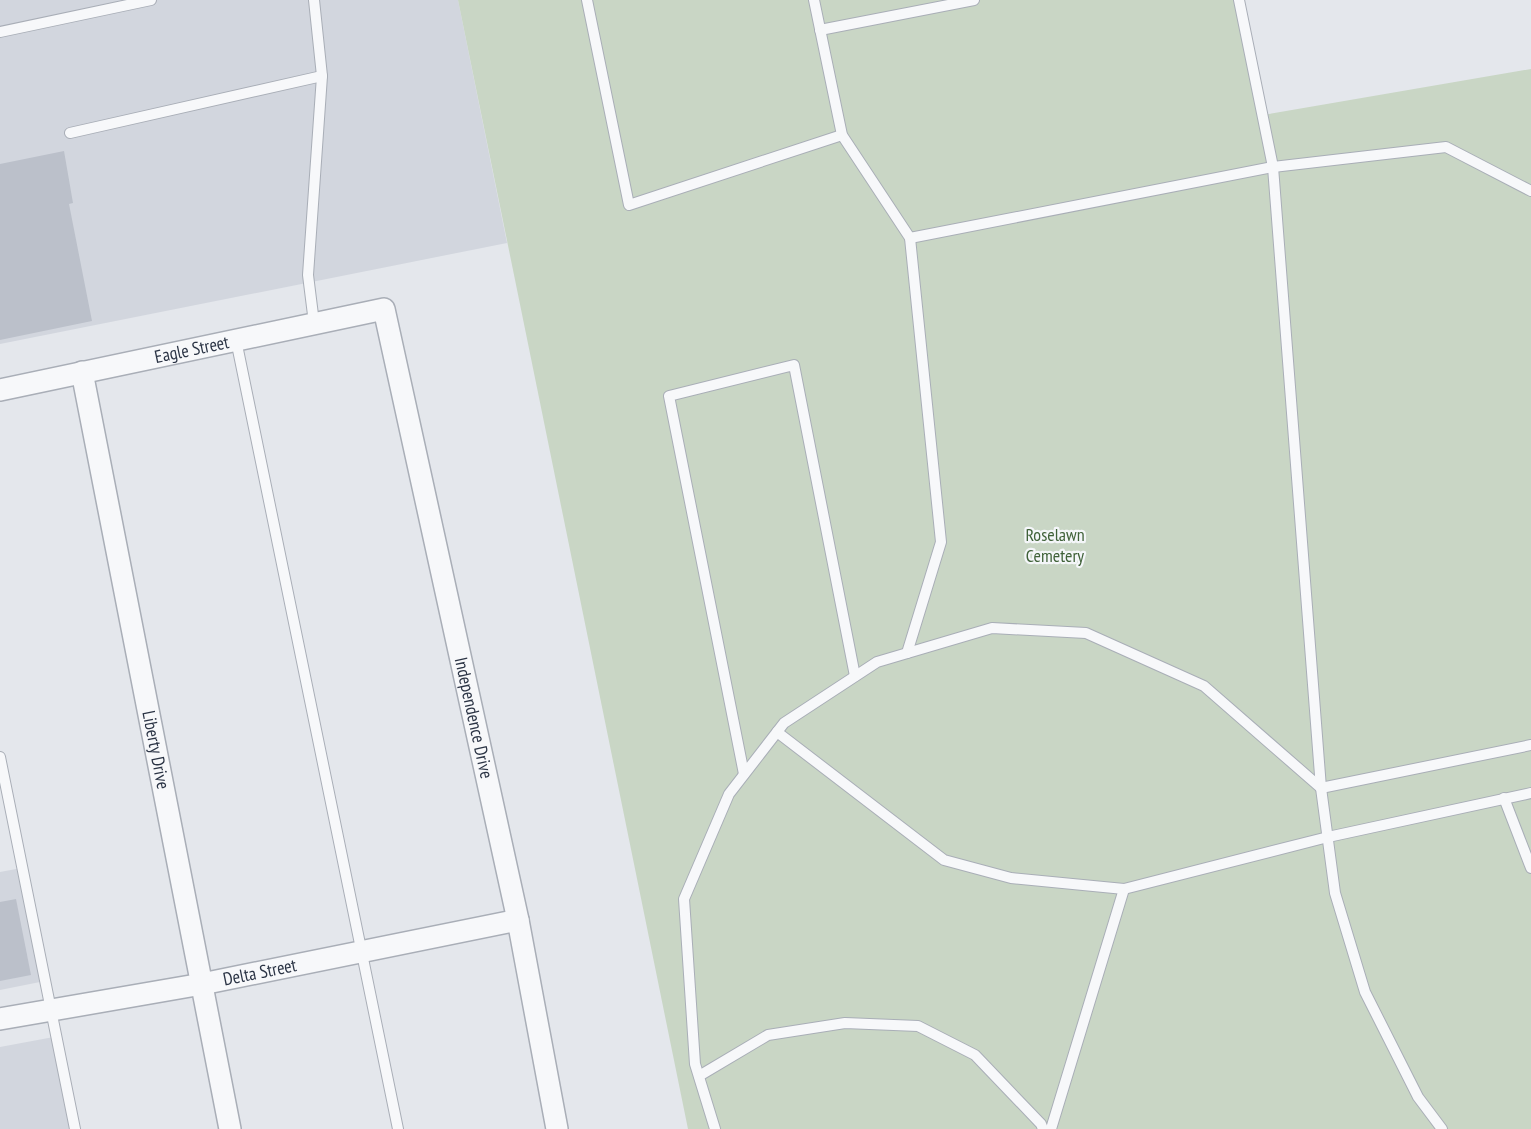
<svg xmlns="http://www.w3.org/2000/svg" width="1531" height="1129" viewBox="0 0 1531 1129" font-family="'PT Sans Narrow',sans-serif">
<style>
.built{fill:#d2d6de}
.green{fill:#c9d6c5}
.building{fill:#bbc0ca}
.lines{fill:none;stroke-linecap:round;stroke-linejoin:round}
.lane-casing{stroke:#a9aeb7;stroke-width:12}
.street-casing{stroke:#a9aeb7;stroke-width:24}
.lane{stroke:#f7f8fa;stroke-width:10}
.street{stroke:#f7f8fa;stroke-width:21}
.labels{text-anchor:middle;stroke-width:4.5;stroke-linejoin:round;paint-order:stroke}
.street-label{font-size:18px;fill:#2b3445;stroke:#f4f6f9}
.park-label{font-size:18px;fill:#3f6138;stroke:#f4f6f9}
</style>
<rect width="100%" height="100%" fill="#e4e7ec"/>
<!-- built -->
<g class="built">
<path d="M0,0H458L507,243L0,344Z"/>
<path d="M27,867L50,980L0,990V872Z"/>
<path d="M59,1036L78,1129H0V1047Z"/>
</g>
<!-- green -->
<path class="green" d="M458,0H1239L1263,115L1531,69V1129H688Z"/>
<!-- building -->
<g class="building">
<path d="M64,151L73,203L69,204L92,321L0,340V164Z"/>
<path d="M16,899L31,975L0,981V902Z"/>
</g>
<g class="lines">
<!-- lane casing -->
<g class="lane-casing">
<g id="lane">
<path d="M314,0L322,76L308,275L314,323"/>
<path d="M587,0L629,205L842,135"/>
<path d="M814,0L842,135L910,238L941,542L907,653"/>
<path d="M1239,0L1273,167L1321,788L1335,893L1365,992L1418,1097L1442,1129"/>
<path d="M820,30L974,0"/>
<path d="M0,32L151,0"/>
<path d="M70,133L322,76"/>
<path d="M910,238L1273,167L1446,147L1531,191"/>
<path d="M236,340L398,1129"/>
<path d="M777,732L944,860L1011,878L1124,889L1328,837L1531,793"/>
<path d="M0,757L75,1129"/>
<path d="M744,774L669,396L794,365L855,676"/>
<path d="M1504,798L1531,868"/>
<path d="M699,1076L768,1035L845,1023L918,1026L975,1055L1041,1124L1043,1129"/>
<path d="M715,1129L695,1064L684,899L729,794L784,723L877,662L992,628L1086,633L1204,686L1321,788L1531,745"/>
<path d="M1051,1129L1124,889"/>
</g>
</g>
<!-- street casing -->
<g class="street-casing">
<g id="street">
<path id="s1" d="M82,372L230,1129"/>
<path id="s2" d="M0,390L384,309L518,920L557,1129"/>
<path id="s3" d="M0,1019L202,984L518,920"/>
</g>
</g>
<!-- lane -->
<use href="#lane" class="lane"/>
<!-- street -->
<use href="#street" class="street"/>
</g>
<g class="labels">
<!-- street labels -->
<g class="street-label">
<text dy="6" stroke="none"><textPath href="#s2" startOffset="196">Eagle Street</textPath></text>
<text dy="6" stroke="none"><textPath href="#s2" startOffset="811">Independence Drive</textPath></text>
<text dy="6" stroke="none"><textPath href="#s1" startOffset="385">Liberty Drive</textPath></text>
<text dy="6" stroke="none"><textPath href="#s3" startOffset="264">Delta Street</textPath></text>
</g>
<!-- park labels -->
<g class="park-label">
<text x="1055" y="541">Roselawn<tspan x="1055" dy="21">Cemetery</tspan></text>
</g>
</g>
</svg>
